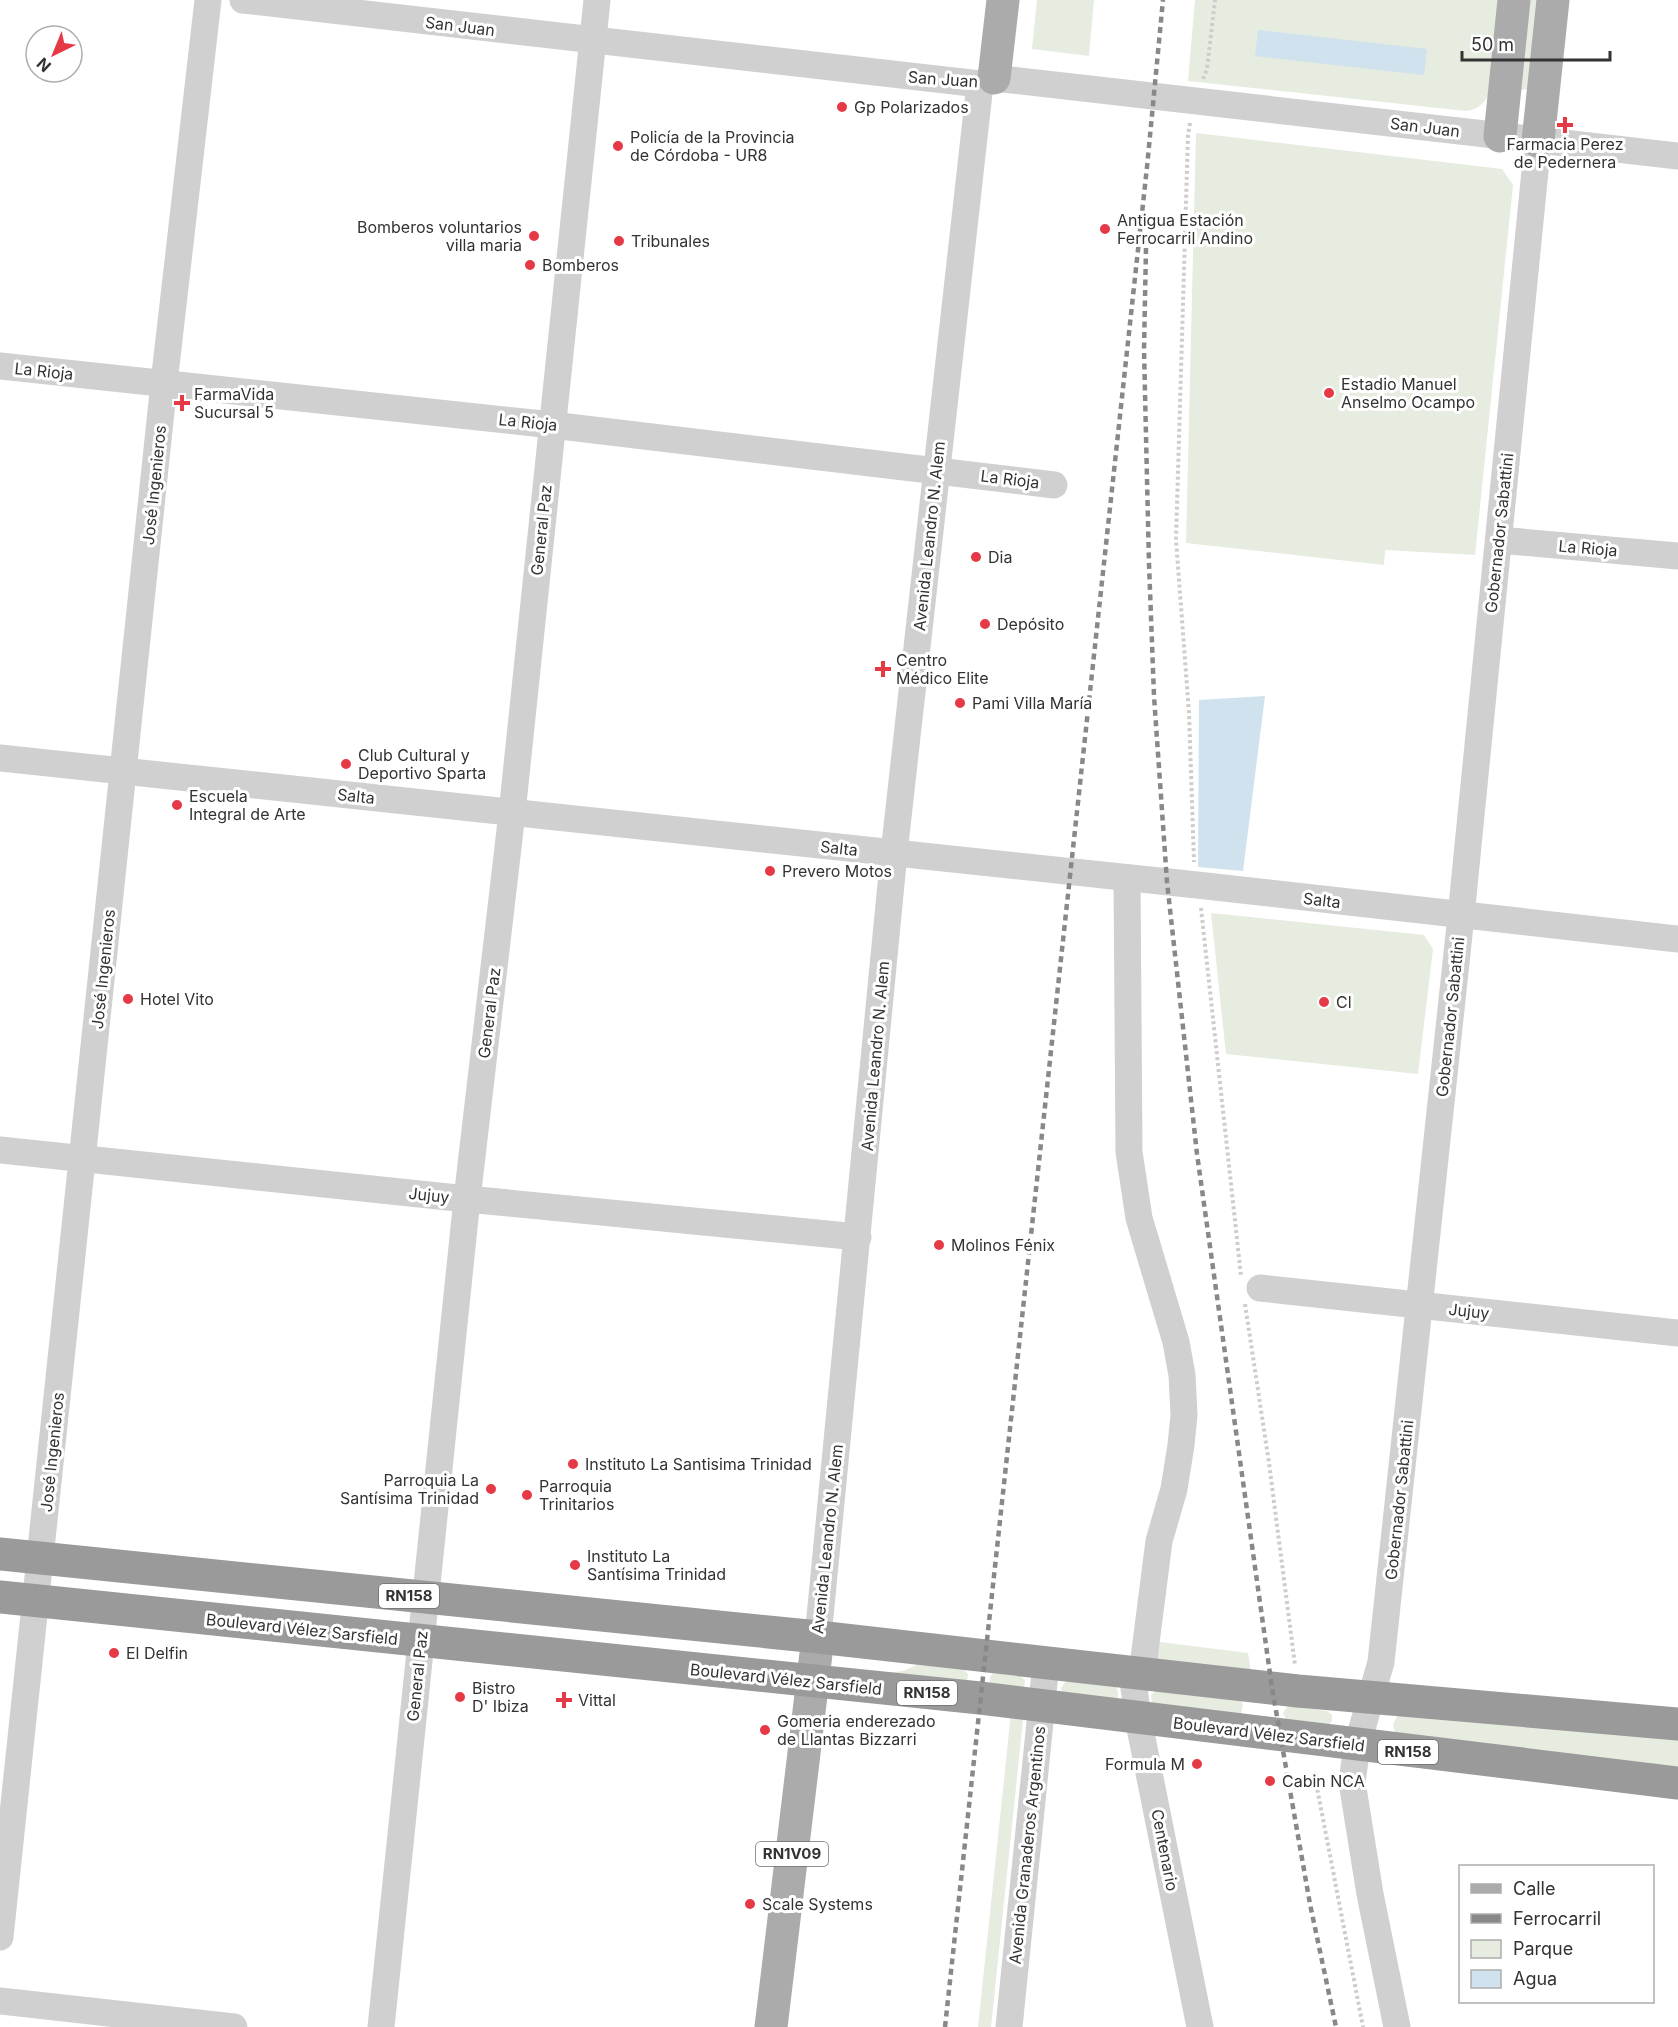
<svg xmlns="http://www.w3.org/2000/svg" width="1678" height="2027" viewBox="0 0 1678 2027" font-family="Inter,sans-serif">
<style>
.green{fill:#e6ecdf}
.water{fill:#cfe2ee}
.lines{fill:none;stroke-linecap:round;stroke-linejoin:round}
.path{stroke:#cdcdcd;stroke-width:4;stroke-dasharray:3 3;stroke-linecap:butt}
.minor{stroke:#d0d0d0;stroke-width:27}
.major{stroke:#ababab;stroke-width:33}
.highway{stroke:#9a9a9a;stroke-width:33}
.rail{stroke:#888;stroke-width:4.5;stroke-dasharray:6 4.5;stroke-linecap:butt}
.poi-dot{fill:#e63946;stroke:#fff;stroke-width:2}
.labels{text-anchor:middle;stroke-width:6;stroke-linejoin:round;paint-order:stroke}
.shield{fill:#fff;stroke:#707070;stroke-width:1.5}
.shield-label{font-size:15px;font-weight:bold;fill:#333}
.street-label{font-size:16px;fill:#333;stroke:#fff}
.poi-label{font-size:16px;fill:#333;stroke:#fff;text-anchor:start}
</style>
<rect width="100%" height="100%" fill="#fff"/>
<!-- green -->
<g class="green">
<path d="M1037,0H1094L1089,56L1032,49Z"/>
<path d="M1195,0H1499L1488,96C1483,105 1476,110 1466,111L1188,81Z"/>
<path d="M1525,0H1540L1528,89L1521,90Z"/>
<path d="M1196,133L1502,169L1513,185L1475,555L1385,550L1384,565L1186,543Z"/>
<path d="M1211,913L1424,935L1433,949L1418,1074L1226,1054Z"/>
<path d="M1152,1641L1248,1653L1252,1677L1153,1664Z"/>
<path d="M917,1665L963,1669L968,1674L967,1681L889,1673L903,1671Z"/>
<path d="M993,1673L1020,1676L1025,1680L1024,1688L989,1685L990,1677Z"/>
<path d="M1066,1681L1115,1686L1118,1691V1699L1062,1695L1061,1688Z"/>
<path d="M1156,1691L1241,1701L1243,1705L1241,1714L1152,1704L1151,1695Z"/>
<path d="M1291,1706L1327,1711L1332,1715V1721L1329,1724L1286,1719L1283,1713L1287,1707Z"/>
<path d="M1400,1712L1678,1738V1772L1396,1737L1393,1724Z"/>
<path d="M1011,1713L1021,1716L1023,1720L991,2027H978Z"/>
</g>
<!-- water -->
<g class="water">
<path d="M1258,30L1427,49L1424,75L1255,56Z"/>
<path d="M1265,696L1243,871L1198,867L1199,700Z"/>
</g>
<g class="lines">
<!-- path -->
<g class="path">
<path d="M1203,79L1207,69L1215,0"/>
<path d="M1190,123L1188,135L1176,540L1189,713L1194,862"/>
<path d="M1201,908L1241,1276"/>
<path d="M1245,1304L1269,1463L1295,1665"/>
<path d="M1314,1772L1363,2027"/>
</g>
<!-- minor -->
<g class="minor">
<path d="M243,0L980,84L994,78L1678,156"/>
<path d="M0,366L552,425L1054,485"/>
<path d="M1499,540L1678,556"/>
<path d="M0,758L1197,885L1678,939"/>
<path d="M1127,878L1129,1152L1139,1218L1176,1342L1182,1375L1184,1415L1181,1445L1174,1489L1159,1541L1142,1674"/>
<path d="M0,1150L467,1199L858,1237"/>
<path d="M1260,1288L1678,1333"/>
<path d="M818,1637L894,853L980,84"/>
<path d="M1132,1673L1138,1718L1200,2027"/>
<path d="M0,1937L164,383L208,0"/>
<path d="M0,2001L234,2027"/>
<path d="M381,2027L467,1199L512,813L597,0"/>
<path d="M1009,2027L1046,1663"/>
<path d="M1397,2027L1370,1894L1352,1782L1357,1746L1381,1662L1461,916L1538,141"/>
</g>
<!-- major -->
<g class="major">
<path d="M994,78L1003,0"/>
<path d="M1500,136L1514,0"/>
<path d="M1538,141L1553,0"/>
<path d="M771,2027L818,1637"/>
</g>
<!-- highway -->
<g class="highway">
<path d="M0,1554L818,1637L1298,1691L1678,1724"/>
<path d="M0,1597L980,1698L1678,1783"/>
</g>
<!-- rail -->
<g class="rail">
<path d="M1146,248L1144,350L1149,564L1154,696L1167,882L1197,1154L1272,1688L1310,1904L1336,2027"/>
<path d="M945,2027L1147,167L1163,0"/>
</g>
</g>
<!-- markers -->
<g class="poi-dot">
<circle cx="842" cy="107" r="6"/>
<path d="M1562 116h6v6h6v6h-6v6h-6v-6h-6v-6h6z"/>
<circle cx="618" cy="146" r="6"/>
<circle cx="1105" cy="229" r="6"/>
<circle cx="534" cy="236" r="6"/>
<circle cx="619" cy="241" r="6"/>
<circle cx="530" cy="265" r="6"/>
<circle cx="1329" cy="393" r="6"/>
<path d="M179 394h6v6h6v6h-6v6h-6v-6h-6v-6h6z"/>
<circle cx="976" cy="557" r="6"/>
<circle cx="985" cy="624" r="6"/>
<path d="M880 660h6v6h6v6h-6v6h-6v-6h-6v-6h6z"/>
<circle cx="960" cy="703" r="6"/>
<circle cx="346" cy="764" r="6"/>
<circle cx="177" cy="805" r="6"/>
<circle cx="770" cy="871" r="6"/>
<circle cx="128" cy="999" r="6"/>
<circle cx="1324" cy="1002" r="6"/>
<circle cx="939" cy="1245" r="6"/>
<circle cx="573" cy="1464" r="6"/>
<circle cx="491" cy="1489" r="6"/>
<circle cx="527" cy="1495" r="6"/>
<circle cx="575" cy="1565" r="6"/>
<circle cx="114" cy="1653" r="6"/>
<circle cx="460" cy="1697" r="6"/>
<path d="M561 1691h6v6h6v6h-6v6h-6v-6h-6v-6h6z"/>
<circle cx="765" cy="1730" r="6"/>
<circle cx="1197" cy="1764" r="6"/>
<circle cx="1270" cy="1781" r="6"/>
<circle cx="750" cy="1904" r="6"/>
</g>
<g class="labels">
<!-- shield labels -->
<g class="shield">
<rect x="379" y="1584" width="60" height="24" rx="4.5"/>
<rect x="897" y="1681" width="60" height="24" rx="4.5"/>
<rect x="1378" y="1740" width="60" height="24" rx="4.5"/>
<rect x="756" y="1842" width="72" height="24" rx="4.5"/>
</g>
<g class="shield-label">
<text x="409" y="1601">RN158</text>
<text x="927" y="1698">RN158</text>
<text x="1408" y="1757">RN158</text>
<text x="792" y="1859">RN1V09</text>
</g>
<!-- street labels -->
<g class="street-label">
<text transform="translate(460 26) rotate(7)" y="6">San Juan</text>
<text transform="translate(943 79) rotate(4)" y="6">San Juan</text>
<text transform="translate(1425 127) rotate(7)" y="6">San Juan</text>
<text transform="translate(44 371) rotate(6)" y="6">La Rioja</text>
<text transform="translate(528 422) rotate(6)" y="6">La Rioja</text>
<text transform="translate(1010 479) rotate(7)" y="6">La Rioja</text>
<text transform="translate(154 485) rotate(-84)" y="6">José Ingenieros</text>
<text transform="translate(541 530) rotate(-84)" y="6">General Paz</text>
<text transform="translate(1499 533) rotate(-84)" y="6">Gobernador Sabattini</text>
<text transform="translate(929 536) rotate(-84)" y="6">Avenida Leandro N. Alem</text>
<text transform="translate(1588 548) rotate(5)" y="6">La Rioja</text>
<text transform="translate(356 796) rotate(6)" y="6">Salta</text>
<text transform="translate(839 848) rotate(6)" y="6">Salta</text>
<text transform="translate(1322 900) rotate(7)" y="6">Salta</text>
<text transform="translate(103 969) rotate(-84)" y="6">José Ingenieros</text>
<text transform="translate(489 1013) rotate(-83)" y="6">General Paz</text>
<text transform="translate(1450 1017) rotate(-84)" y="6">Gobernador Sabattini</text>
<text transform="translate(875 1056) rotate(-85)" y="6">Avenida Leandro N. Alem</text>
<text transform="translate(429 1195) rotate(6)" y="6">Jujuy</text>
<text transform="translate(1469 1311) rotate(6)" y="6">Jujuy</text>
<text transform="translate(52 1452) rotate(-84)" y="6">José Ingenieros</text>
<text transform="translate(1399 1500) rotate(-84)" y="6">Gobernador Sabattini</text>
<text transform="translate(827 1539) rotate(-84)" y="6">Avenida Leandro N. Alem</text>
<text transform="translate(302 1629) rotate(6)" y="6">Boulevard Vélez Sarsfield</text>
<text transform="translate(417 1676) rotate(-84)" y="6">General Paz</text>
<text transform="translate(786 1679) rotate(6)" y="6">Boulevard Vélez Sarsfield</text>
<text transform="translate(1269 1734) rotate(7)" y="6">Boulevard Vélez Sarsfield</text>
<text transform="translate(1027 1845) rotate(-84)" y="6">Avenida Granaderos Argentinos</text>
<text transform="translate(1165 1850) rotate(79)" y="6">Centenario</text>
</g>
<!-- poi labels -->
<g class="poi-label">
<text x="854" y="113">Gp Polarizados</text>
<text x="630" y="143">Policía de la Provincia<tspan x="630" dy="18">de Córdoba - UR8</tspan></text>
<text x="1565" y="150" text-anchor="middle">Farmacia Perez<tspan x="1565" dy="18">de Pedernera</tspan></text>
<text x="1117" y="226">Antigua Estación<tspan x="1117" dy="18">Ferrocarril Andino</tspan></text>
<text x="522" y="233" text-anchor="end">Bomberos voluntarios<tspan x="522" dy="18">villa maria</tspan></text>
<text x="631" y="247">Tribunales</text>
<text x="542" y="271">Bomberos</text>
<text x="1341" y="390">Estadio Manuel<tspan x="1341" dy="18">Anselmo Ocampo</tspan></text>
<text x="194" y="400">FarmaVida<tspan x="194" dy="18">Sucursal 5</tspan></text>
<text x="988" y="563">Dia</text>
<text x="997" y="630">Depósito</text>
<text x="896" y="666">Centro<tspan x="896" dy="18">Médico Elite</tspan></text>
<text x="972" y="709">Pami Villa María</text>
<text x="358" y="761">Club Cultural y<tspan x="358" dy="18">Deportivo Sparta</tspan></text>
<text x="189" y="802">Escuela<tspan x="189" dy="18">Integral de Arte</tspan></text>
<text x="782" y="877">Prevero Motos</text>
<text x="140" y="1005">Hotel Vito</text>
<text x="1336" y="1008">Cl</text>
<text x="951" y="1251">Molinos Fénix</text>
<text x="585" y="1470">Instituto La Santisima Trinidad</text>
<text x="479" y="1486" text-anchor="end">Parroquia La<tspan x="479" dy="18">Santísima Trinidad</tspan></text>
<text x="539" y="1492">Parroquia<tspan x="539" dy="18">Trinitarios</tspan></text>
<text x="587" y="1562">Instituto La<tspan x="587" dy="18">Santísima Trinidad</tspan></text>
<text x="126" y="1659">El Delfin</text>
<text x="472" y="1694">Bistro<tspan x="472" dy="18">D' Ibiza</tspan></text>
<text x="578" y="1706">Vittal</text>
<text x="777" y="1727">Gomeria enderezado<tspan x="777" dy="18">de Llantas Bizzarri</tspan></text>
<text x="1185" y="1770" text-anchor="end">Formula M</text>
<text x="1282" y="1787">Cabin NCA</text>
<text x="762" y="1910">Scale Systems</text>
</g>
</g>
<!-- legend -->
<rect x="1459" y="1865" width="195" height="138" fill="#ffffff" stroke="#adadad" stroke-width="1.5"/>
<rect x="1471" y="1884" width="30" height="9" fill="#ababab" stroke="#adadad" stroke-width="1.5"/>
<text x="1513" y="1895" font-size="18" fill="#333333">Calle</text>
<rect x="1471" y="1914" width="30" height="9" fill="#888888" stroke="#adadad" stroke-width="1.5"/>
<text x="1513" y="1925" font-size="18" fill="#333333">Ferrocarril</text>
<rect x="1471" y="1940" width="30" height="18" fill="#e6ecdf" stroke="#adadad" stroke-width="1.5"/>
<text x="1513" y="1955" font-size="18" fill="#333333">Parque</text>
<rect x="1471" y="1970" width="30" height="18" fill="#cfe2ee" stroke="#adadad" stroke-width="1.5"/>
<text x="1513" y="1985" font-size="18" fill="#333333">Agua</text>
<!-- north arrow -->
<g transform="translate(54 54) rotate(223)"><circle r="28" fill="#ffffff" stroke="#adadad" stroke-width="1.5"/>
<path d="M0-4.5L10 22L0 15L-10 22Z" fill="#e63946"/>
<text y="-9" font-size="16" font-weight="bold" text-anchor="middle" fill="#333333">N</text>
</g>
<!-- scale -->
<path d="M1462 51v9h148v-9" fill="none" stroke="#333333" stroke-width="3"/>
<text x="1471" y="51" font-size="18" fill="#333333" stroke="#ffffff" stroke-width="4.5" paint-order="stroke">50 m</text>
</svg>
